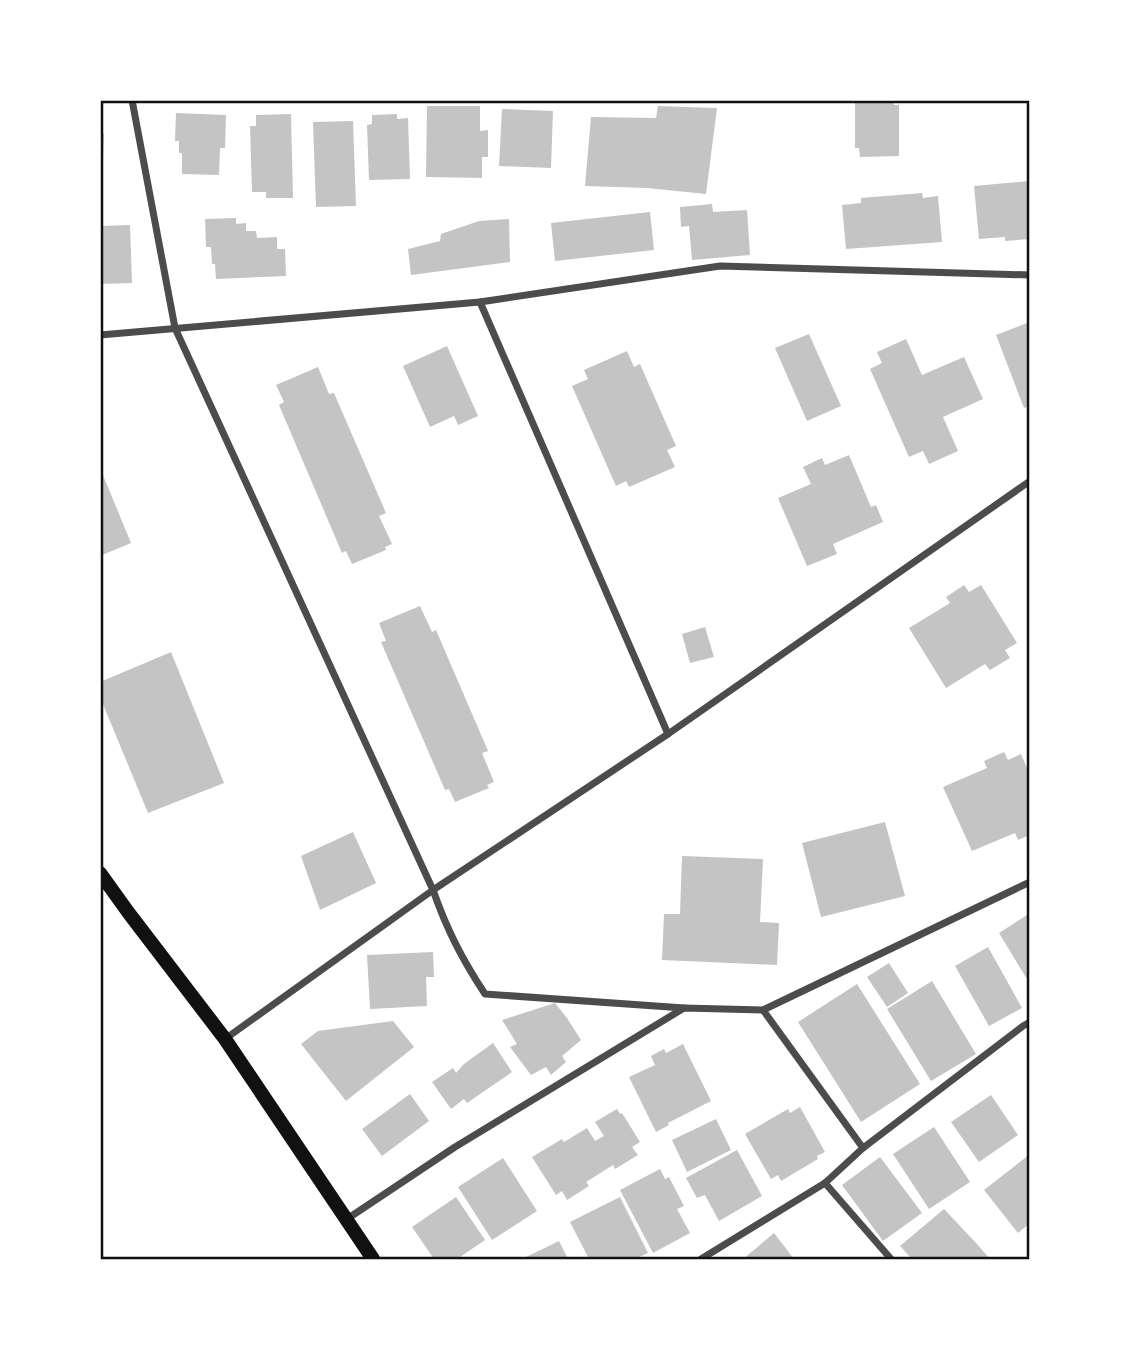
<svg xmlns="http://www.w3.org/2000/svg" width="1130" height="1359" viewBox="0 0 1130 1359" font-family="Poppins,sans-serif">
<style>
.building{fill:#c4c4c4}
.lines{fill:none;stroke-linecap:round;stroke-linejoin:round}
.minor{stroke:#4c4c4c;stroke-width:7}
.secondary{stroke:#111;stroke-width:14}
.neatline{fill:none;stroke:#111;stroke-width:2.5}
</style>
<rect width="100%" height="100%" fill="#fff"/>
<!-- building -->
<g class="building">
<path d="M855,102H894V105H899V156L860,157L859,148H855Z"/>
<path d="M427,106H480V131L488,130V157H482V178L426,177Z"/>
<path d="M658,106L717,108L706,194L647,188L585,186L591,117L656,118Z"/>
<path d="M502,109L553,111L551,168L499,166Z"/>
<path d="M176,113L226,115L225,148H220L219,175L182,174V153H179V141H175Z"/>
<path d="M291,114L293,198H266V192H252L250,126H256V115Z"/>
<path d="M397,114V119L408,118L410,179L369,180L367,125L372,124V115Z"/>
<path d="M353,121L356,206L316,207L313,122Z"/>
<path d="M100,134H104L102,190H100Z"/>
<path d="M1030,181V239L1005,241V237L979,239L974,186Z"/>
<path d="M922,193L923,198L938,196L942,242L846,249L842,205L861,203V198Z"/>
<path d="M712,204L713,212L747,210L750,255L692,260L689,226L681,227L680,207Z"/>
<path d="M650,212L654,250L555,261L551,223Z"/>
<path d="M236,218V224L246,223V231H256L257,238L277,237V249H285L286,276L216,279L215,264H212L211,247H206L205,219Z"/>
<path d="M509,219L510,262L411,275L408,249L440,241L441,234L479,221Z"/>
<path d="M130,225L132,283L100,284V226Z"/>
<path d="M1030,322V406L1024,408L996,335Z"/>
<path d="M809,334L841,406L807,421L775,348Z"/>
<path d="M906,339L922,375L964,357L983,399L943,417L958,451L929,464L923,451L909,457L870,369L882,363L877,352Z"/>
<path d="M447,346L478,416L458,425L454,416L430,427L403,366Z"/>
<path d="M627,351L634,367L640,364L676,446L667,450L675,467L629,487L626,481L616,486L572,386L588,379L584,370Z"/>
<path d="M318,367L329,394L334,393L386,513L379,516L392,544L385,547L386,550L352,564L346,551L342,553L279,405L284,402L276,385Z"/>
<path d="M849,455L871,507L876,505L883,522L833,544L837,554L807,566L778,498L811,484L803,467L822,458L825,465Z"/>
<path d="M100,468L131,543L100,556Z"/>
<path d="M964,585L969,592L981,585L1017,643L1005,650L1010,658L990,670L985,664L946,688L909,628L950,603L946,597Z"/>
<path d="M420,606L432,632L436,630L488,751L482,753L494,782L487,785L489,788L455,802L449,789L445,790L381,642L386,641L379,623Z"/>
<path d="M705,627L714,657L690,663L682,634Z"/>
<path d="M171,652L224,783L148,813L100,697V682Z"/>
<path d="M1004,752L1008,760L1021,754L1030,775V835L1018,840L1015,833L972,851L943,787L987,768L984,761Z"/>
<path d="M885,822L905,896L821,917L802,843Z"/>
<path d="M353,832L376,883L320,910L301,856Z"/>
<path d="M682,856L763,859L760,922L779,923L777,965L662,960L664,914H680Z"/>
<path d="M1030,913V984L999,933Z"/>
<path d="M988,947L1022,1008L989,1026L955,966Z"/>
<path d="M433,952L434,977H426L427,1006L370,1009L367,955Z"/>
<path d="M889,963L908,993L887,1007L867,977Z"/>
<path d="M932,981L976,1054L931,1081L887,1009Z"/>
<path d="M857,984L920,1084L861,1122L798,1022Z"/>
<path d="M555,1003L567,1018L581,1040L562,1056L566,1062L551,1075L546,1067L531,1075L510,1047L517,1044L502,1020Z"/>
<path d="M393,1021L414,1047L346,1101L301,1044L318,1031Z"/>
<path d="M493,1043L512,1072L467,1103L464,1099L451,1109L432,1082L453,1068L456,1073L464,1064Z"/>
<path d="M683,1044L711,1101L668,1123L669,1125L656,1132L629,1077L655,1065L651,1056L664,1049L666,1053Z"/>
<path d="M410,1094L429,1121L382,1156L362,1129Z"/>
<path d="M991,1095L1018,1135L979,1162L951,1122Z"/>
<path d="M800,1107L825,1152L817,1156L818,1159L781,1181L778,1175L771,1179L745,1134L788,1109L790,1113Z"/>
<path d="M617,1109L620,1114L622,1113L640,1142L632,1147L638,1155L615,1169L613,1165L586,1182L589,1186L567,1200L562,1191L556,1195L532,1157L562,1139L564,1142L587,1128L595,1141L604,1136L595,1122Z"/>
<path d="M716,1119L731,1150L687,1172L672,1140Z"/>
<path d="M934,1127L970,1182L929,1209L893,1154Z"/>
<path d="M737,1150L762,1196L719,1221L705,1195L697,1198L686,1178Z"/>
<path d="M1030,1154V1223L1018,1233L984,1190Z"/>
<path d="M880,1157L922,1213L883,1241L842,1185Z"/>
<path d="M503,1158L537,1211L492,1240L458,1187Z"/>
<path d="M660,1169L665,1179L669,1177L684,1206L677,1209L690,1233L653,1253L620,1190Z"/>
<path d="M456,1197L485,1240L457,1259H434L412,1227Z"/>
<path d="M620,1197L648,1253L635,1259H589L570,1222Z"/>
<path d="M944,1209L976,1243L990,1259H912L900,1246Z"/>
<path d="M774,1233L794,1259H743Z"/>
<path d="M559,1241L568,1259H522Z"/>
</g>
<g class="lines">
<!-- minor -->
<g class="minor">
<path d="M132,100L175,328L433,890C447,930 462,959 485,994L684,1008"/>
<path d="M480,302L668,734"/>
<path d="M100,335L480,302L720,266L1030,275"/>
<path d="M763,1010L863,1148"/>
<path d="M225,1039L433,890L668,734L1030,481"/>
<path d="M825,1183L891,1259"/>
<path d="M347,1219L455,1147L684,1008L763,1010L1030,882"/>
<path d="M701,1259L825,1183L863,1148L1023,1026L1030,1022"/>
</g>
<!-- secondary -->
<path class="secondary" d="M100,873L128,912L225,1039L373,1259"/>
</g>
<!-- border -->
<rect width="1130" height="1359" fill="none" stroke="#ffffff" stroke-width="203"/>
<rect x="102" y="102" width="926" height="1156" class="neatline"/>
</svg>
